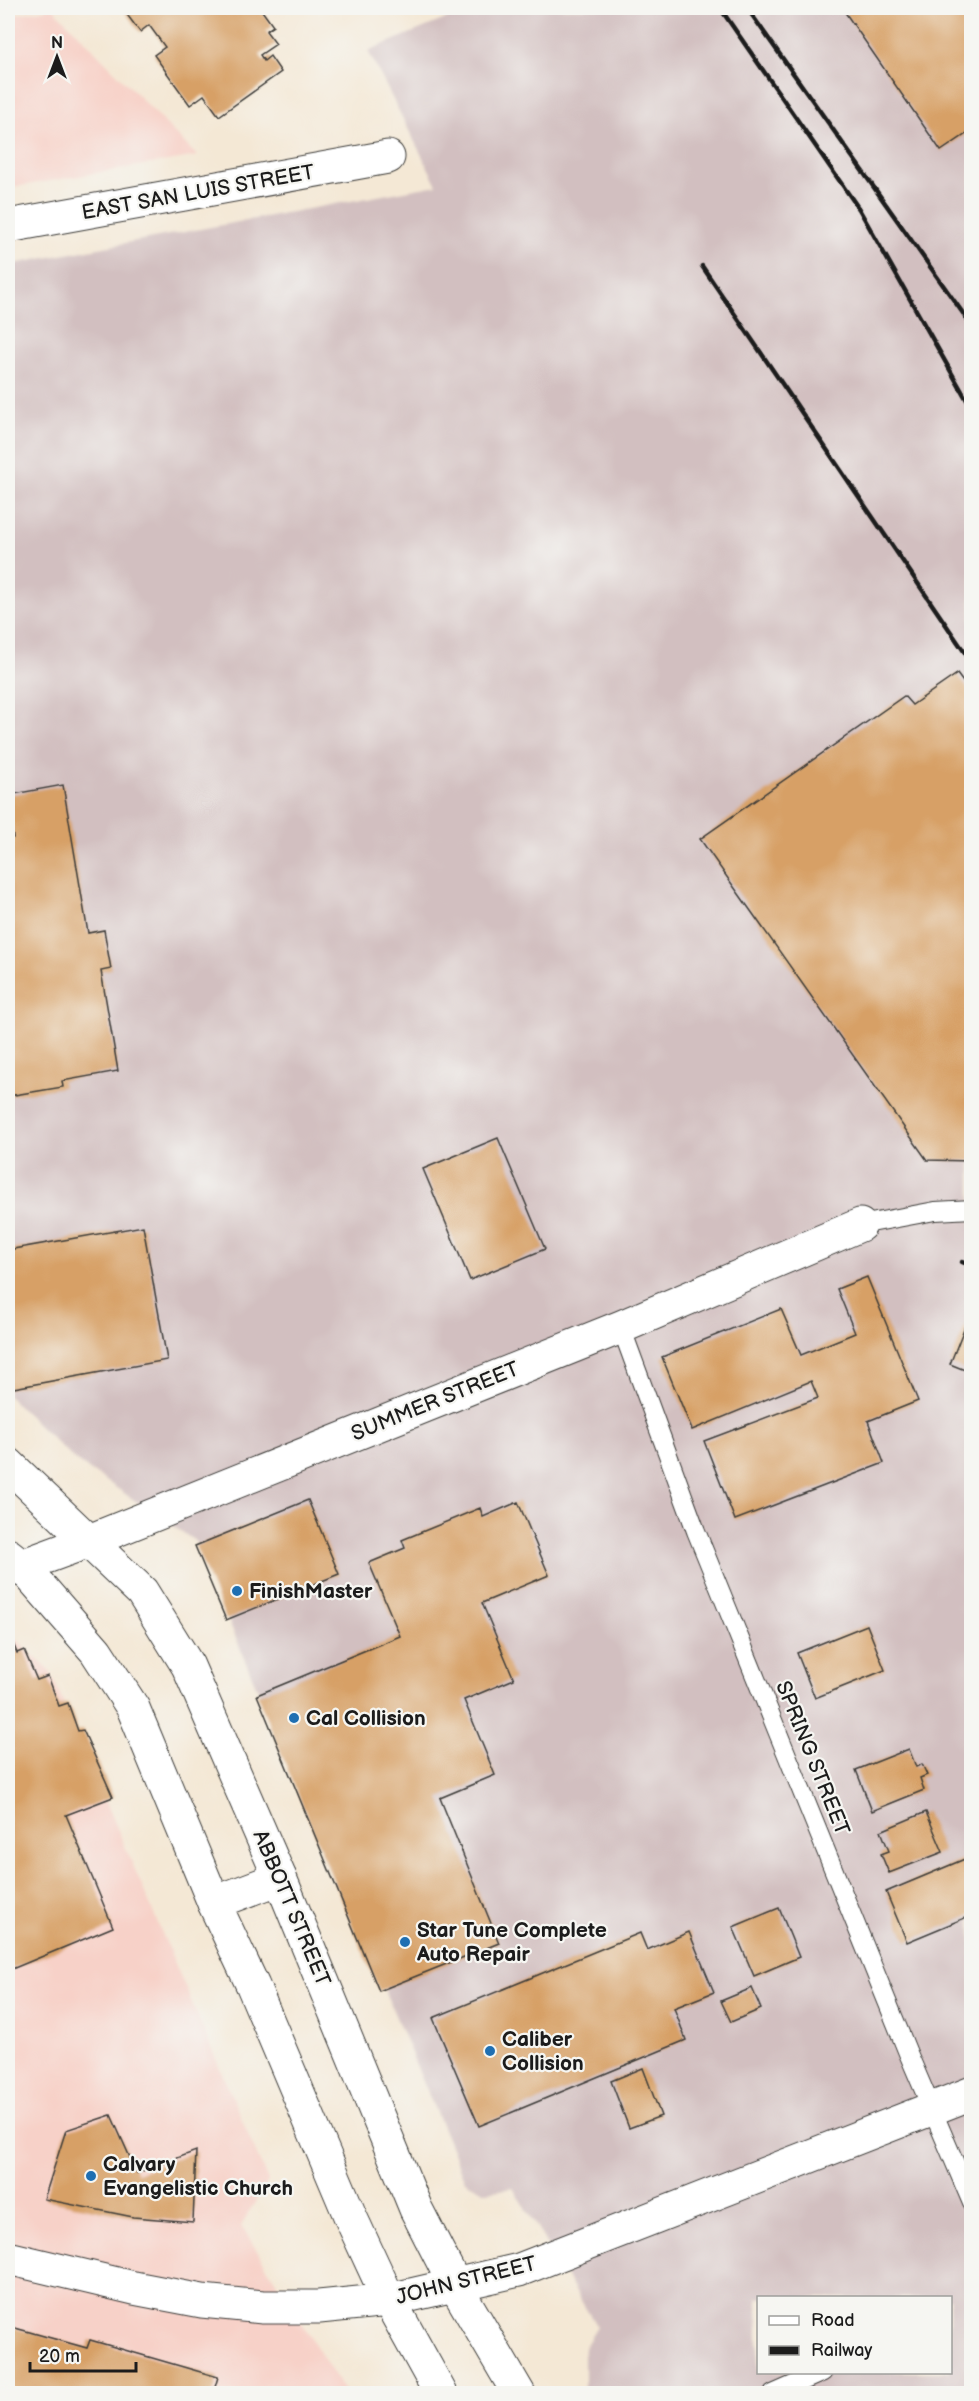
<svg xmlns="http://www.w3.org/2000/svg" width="979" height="2401" viewBox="0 0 979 2401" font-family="'Balsamiq Sans',sans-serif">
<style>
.built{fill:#f7d1c8}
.industrial{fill:#d2bfc0;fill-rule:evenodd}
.building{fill:#d7a066}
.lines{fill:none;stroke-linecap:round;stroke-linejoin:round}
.service-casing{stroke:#3c3b38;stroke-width:20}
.minor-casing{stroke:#3c3b38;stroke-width:35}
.secondary-casing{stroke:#3c3b38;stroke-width:35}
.service{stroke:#fff;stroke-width:18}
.minor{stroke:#fff;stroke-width:33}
.secondary{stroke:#fff;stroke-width:33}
.rail{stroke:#1c1c1c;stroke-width:4.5}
.poi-dot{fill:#1f6fb2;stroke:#f6f6f2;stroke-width:2}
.labels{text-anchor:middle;stroke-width:4.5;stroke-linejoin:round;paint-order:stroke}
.street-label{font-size:21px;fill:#1c1c1c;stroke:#f6f6f2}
.poi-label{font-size:21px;font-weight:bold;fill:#1c1c1c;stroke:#f6f6f2;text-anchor:start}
</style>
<rect width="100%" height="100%" fill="#f6f6f2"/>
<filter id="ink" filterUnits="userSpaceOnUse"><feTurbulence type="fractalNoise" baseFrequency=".0167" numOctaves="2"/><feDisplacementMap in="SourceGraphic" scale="12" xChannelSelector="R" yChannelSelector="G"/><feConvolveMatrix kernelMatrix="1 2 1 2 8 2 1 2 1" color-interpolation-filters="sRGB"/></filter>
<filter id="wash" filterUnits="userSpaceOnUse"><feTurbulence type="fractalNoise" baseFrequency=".008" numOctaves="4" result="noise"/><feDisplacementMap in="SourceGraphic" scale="24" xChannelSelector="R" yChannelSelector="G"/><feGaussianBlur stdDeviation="1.35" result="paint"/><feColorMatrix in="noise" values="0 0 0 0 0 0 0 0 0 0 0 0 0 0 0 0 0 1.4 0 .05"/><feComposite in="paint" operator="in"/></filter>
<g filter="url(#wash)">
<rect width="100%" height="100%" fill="#f4e8d5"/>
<!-- built -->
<g class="built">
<path d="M53,8L197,156L8,188V16Z"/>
<path d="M8,1632L50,1671L268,2181L241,2225L345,2393H8Z"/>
</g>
<!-- industrial -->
<path class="industrial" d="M472,8H971V2393H586L584,2390V2348L597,2327L513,2188L486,2192L465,2181L195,1541L75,1460L8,1396V265L437,185L368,51ZM758,2298H950V2372H758Z"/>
<g id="blocks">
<!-- building -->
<g class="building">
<path d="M122,8H260L273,26L266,31L276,44L260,55L264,61L270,56L281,72L219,116L204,95L190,105L154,55L165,47L149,25L140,32Z"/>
<path d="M842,8H972V130L941,151Z"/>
<path d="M957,674L972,694V1161L927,1160L700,839L904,696L912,705Z"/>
<path d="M63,785L88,933L104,930L111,969L101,971L118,1071L62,1081L63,1087L8,1096V839L13,838L8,795Z"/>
<path d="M498,1138L545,1249L470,1280L423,1169Z"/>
<path d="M143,1226L167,1360L8,1389V1250Z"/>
<path d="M867,1277L918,1401L868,1421L884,1463L735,1520L704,1441L818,1398L811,1381L692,1430L662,1357L781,1309L801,1355L855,1333L837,1289Z"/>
<path d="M971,1311H972V1373L950,1364Z"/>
<path d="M308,1500L339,1574L226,1620L195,1546Z"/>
<path d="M518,1502L549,1575L482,1603L514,1679L464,1700L495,1775L440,1798L499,1943L379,1991L257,1695L400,1636L369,1563L405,1548L402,1540L480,1508L483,1517Z"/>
<path d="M867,1625L885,1670L815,1698L797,1653Z"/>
<path d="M10,1636L17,1653L24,1650L37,1680L48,1676L59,1706L68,1703L78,1731L83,1730L113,1797L66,1815L113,1927L12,1969L8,1958V1637Z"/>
<path d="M909,1749L916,1767L922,1764L927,1775L920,1778L924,1790L872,1811L856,1770Z"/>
<path d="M926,1812L943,1852L889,1873L881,1854L889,1851L881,1831Z"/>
<path d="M972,1856V1915L907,1942L886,1892Z"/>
<path d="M779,1908L799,1957L754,1976L733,1927Z"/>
<path d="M689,1932L714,1992L674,2008L686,2040L479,2126L433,2018L640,1933L647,1950Z"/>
<path d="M752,1988L761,2009L731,2022L721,2001Z"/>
<path d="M643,2068L661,2116L629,2128L611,2081Z"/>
<path d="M111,2115L137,2173L196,2151L193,2222L133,2217L44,2199L66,2130Z"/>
<path d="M8,2326L87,2348L90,2340L218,2377L213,2394H8Z"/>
</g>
</g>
</g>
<g filter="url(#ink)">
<use href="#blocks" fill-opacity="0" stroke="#3c3b38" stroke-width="1.5"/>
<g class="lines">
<!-- service casing -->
<g class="service-casing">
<g id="service">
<path d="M860,1225L935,1211L972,1209"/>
<path d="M621,1327L696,1531L908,2053L972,2203"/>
<path d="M773,2394L823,2372"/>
</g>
</g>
<!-- minor casing -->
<g class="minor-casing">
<g id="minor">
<path d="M8,226L388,157"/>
<path d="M8,1571L89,1541L621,1327L860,1225"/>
</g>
</g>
<!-- secondary casing -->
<g class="secondary-casing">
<g id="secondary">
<path d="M8,1464L142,1592L188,1666L280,1878L416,2209L455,2285L519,2394"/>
<path d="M8,1555L22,1566L96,1651L133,1708L214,1903L253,1986L351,2218L389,2300L441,2394"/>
<path d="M214,1903L280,1878"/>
<path d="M8,2258L134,2288L202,2301L263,2307H319L389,2300L519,2270L972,2093"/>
</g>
</g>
<!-- service -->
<use href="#service" class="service"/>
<!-- minor -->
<use href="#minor" class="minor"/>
<!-- secondary -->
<use href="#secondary" class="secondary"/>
<!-- rail -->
<g class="rail">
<path d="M720,8L859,209L972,409"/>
<path d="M747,8L972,326"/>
<path d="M702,266L972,663"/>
<path d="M962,1262L972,1266"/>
</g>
</g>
</g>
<!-- markers -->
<g class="poi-dot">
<circle cx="237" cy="1591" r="6"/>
<circle cx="294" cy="1718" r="6"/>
<circle cx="405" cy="1942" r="6"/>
<circle cx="490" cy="2051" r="6"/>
<circle cx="91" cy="2176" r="6"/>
</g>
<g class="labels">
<!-- street labels -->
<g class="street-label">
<text transform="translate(198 192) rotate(-10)" y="7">EAST SAN LUIS STREET</text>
<text transform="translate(435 1401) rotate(-22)" y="7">SUMMER STREET</text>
<text transform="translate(813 1758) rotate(68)" y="7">SPRING STREET</text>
<text transform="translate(292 1908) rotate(67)" y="7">ABBOTT STREET</text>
<text transform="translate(466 2280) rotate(-14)" y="7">JOHN STREET</text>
</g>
<!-- poi labels -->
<g class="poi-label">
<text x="249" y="1598">FinishMaster</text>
<text x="306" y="1725">Cal Collision</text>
<text x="417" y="1937">Star Tune Complete<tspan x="417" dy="24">Auto Repair</tspan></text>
<text x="502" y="2046">Caliber<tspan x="502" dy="24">Collision</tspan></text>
<text x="103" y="2171">Calvary<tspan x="103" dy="24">Evangelistic Church</tspan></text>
</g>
</g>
<!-- margin -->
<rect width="979" height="2401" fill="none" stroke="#f6f6f2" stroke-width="30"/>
<!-- legend -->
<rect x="757" y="2296" width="195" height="78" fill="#f6f6f2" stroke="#9f9f9c" stroke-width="1.5"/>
<rect x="769" y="2316" width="30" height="9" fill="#ffffff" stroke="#9f9f9c" stroke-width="1.5"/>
<text x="811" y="2326" font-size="18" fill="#1c1c1c">Road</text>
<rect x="769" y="2346" width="30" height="9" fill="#1c1c1c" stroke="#9f9f9c" stroke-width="1.5"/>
<text x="811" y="2356" font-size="18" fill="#1c1c1c">Railway</text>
<!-- north arrow -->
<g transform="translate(57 57)" stroke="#f6f6f2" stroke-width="4.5" paint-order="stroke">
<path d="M0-4.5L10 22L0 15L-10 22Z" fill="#1c1c1c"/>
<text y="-9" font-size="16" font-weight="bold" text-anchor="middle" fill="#1c1c1c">N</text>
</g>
<!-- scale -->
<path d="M30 2362v9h106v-9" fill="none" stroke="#1c1c1c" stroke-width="3"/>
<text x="39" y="2362" font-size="18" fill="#1c1c1c" stroke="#f6f6f2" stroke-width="4.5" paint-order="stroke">20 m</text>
</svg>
